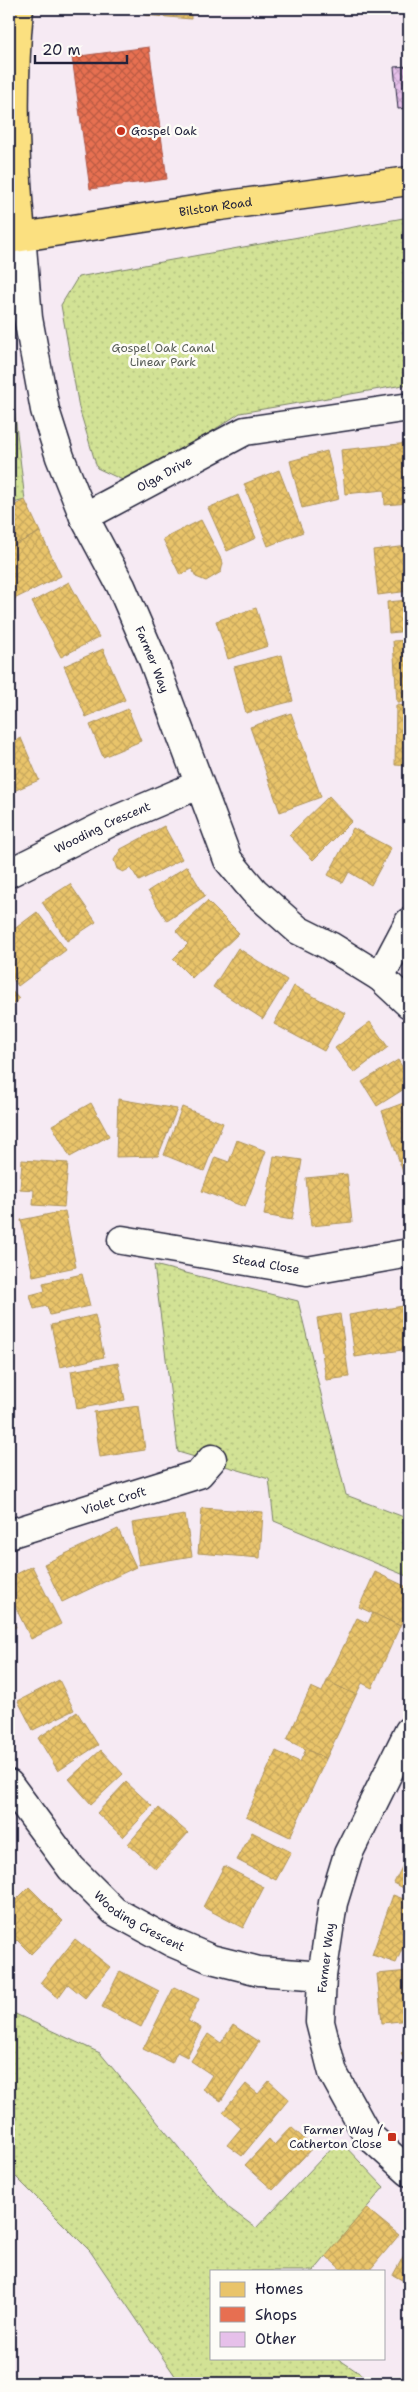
<svg xmlns="http://www.w3.org/2000/svg" width="418" height="2392" viewBox="0 0 418 2392" font-family="'Shantell Sans',sans-serif">
<style>
.grass{fill:url(#grass-dots);stroke:#7a8268}
.homes{fill:url(#homes-cross-hatch);stroke:#ad935c}
.shops{fill:url(#shops-cross-hatch);stroke:#ac584a}
.building{fill:url(#building-cross-hatch);stroke:#22223b}
.lines{fill:none;stroke-linecap:round;stroke-linejoin:round}
.minor-casing{stroke:#22223b;stroke-width:31}
.primary-casing{stroke:#22223b;stroke-width:31}
.minor{stroke:#fdfcf7;stroke-width:28}
.primary{stroke:#fbe080;stroke-width:28}
.poi-dot{fill:#c8321e;stroke:#fdfcf7;stroke-width:2}
.labels{text-anchor:middle;stroke-width:5;stroke-linejoin:round;paint-order:stroke}
.poi-label{font-size:12px;fill:#22223b;stroke:#fdfcf7;text-anchor:start}
.street-label{font-size:12px;fill:#22223b;stroke:#fdfcf7}
.park-label{font-size:12px;fill:#575c56;stroke:#fdfcf7}
</style>
<defs>
<pattern id="grass-dots" width="8" height="8" patternUnits="userSpaceOnUse" patternTransform="scale(1.25)"><rect width="8" height="8" fill="#d2e295"/><path d="M2 2h.1M6 6h.1" fill="none" stroke="#b4c281" stroke-width="1.8" stroke-linecap="round"/></pattern>
<pattern id="homes-cross-hatch" width="8" height="8" patternUnits="userSpaceOnUse" patternTransform="scale(1.25)"><rect width="8" height="8" fill="#e9c46a"/><path d="M0 0l8 8M0 8l8-8" fill="none" stroke="#c8a85d"/></pattern>
<pattern id="shops-cross-hatch" width="8" height="8" patternUnits="userSpaceOnUse" patternTransform="scale(1.25)"><rect width="8" height="8" fill="#e76f51"/><path d="M0 0l8 8M0 8l8-8" fill="none" stroke="#bb5b44"/></pattern>
<pattern id="building-cross-hatch" width="8" height="8" patternUnits="userSpaceOnUse" patternTransform="scale(1.25)"><rect width="8" height="8" fill="#e6c0ea"/><path d="M0 0l8 8M0 8l8-8" fill="none" stroke="#c5a5ca"/></pattern>
</defs>
<rect width="100%" height="100%" fill="#f6eaf3"/>
<filter id="ink" filterUnits="userSpaceOnUse"><feTurbulence type="fractalNoise" baseFrequency=".02" numOctaves="2"/><feDisplacementMap in="SourceGraphic" scale="10" xChannelSelector="R" yChannelSelector="G"/><feConvolveMatrix kernelMatrix="1 2 1 2 8 2 1 2 1" color-interpolation-filters="sRGB"/></filter>
<g filter="url(#ink)">
<!-- grass -->
<g class="grass">
<path d="M409,217V384L240,413L131,484L97,468L79,408L61,305L78,277Z"/>
<path d="M9,366L25,500L9,504Z"/>
<path d="M154,1265L298,1301L346,1495L409,1519V1577L274,1521L269,1479L178,1452Z"/>
<path d="M9,2011L100,2053L229,2208L256,2228L339,2140L384,2187L314,2271H212V2358H337L374,2383H180L90,2251L9,2170Z"/>
</g>
<!-- homes -->
<g class="homes">
<path d="M146,9H191V19L145,15Z"/>
<path d="M277,9H318V14L277,12Z"/>
<path d="M409,443V503L385,505L384,490L345,494L341,450Z"/>
<path d="M327,451L339,499L302,508L290,461Z"/>
<path d="M279,470L303,532L268,546L244,484Z"/>
<path d="M238,495L256,538L227,551L208,508Z"/>
<path d="M25,500L40,532L9,548V508Z"/>
<path d="M201,520L223,563L221,572L206,581L196,577L192,569L180,575L163,539Z"/>
<path d="M40,532L61,576L12,600L9,593V548Z"/>
<path d="M409,546V591L378,595L373,550Z"/>
<path d="M69,582L99,637L61,657L32,602Z"/>
<path d="M409,600V631L389,633L387,602Z"/>
<path d="M256,608L268,646L228,659L216,621Z"/>
<path d="M409,640V702H397L393,641Z"/>
<path d="M103,649L125,700L86,717L64,666Z"/>
<path d="M282,655L293,701L246,713L234,667Z"/>
<path d="M396,705L409,706V766L395,765Z"/>
<path d="M128,709L141,741L103,757L90,725Z"/>
<path d="M291,713L321,797L280,812L250,727Z"/>
<path d="M21,738L39,780L9,793V743Z"/>
<path d="M329,796L352,821L313,860L289,835Z"/>
<path d="M164,826L182,859L139,881L131,868L123,872L117,869L114,860L121,849Z"/>
<path d="M353,828L391,848L371,885L349,872L343,883L328,875Z"/>
<path d="M187,866L205,896L167,921L148,891Z"/>
<path d="M70,884L96,922L67,941L42,902Z"/>
<path d="M207,901L239,933L192,978L173,959L188,944L176,931Z"/>
<path d="M37,912L66,950L18,986L9,973V933Z"/>
<path d="M238,948L287,980L263,1019L213,987Z"/>
<path d="M294,986L345,1013L324,1051L274,1024Z"/>
<path d="M9,988L19,999L9,1008Z"/>
<path d="M370,1022L388,1047L354,1073L335,1048Z"/>
<path d="M398,1060L409,1078V1086L377,1106L362,1082Z"/>
<path d="M118,1099L177,1109L158,1156L116,1157Z"/>
<path d="M409,1101V1170L403,1172L382,1111Z"/>
<path d="M91,1103L109,1136L70,1157L52,1125Z"/>
<path d="M182,1107L223,1123L204,1171L164,1155Z"/>
<path d="M237,1140L266,1151L245,1207L202,1191L215,1157L229,1162Z"/>
<path d="M274,1156L302,1160L292,1220L264,1215Z"/>
<path d="M22,1160L68,1163L64,1207L33,1205L34,1190L20,1189Z"/>
<path d="M347,1174L352,1222L311,1226L306,1178Z"/>
<path d="M65,1211L76,1267L33,1276L21,1220Z"/>
<path d="M82,1274L90,1306L50,1315L47,1306L34,1309L30,1295L45,1291L43,1283Z"/>
<path d="M409,1305V1349L355,1357L349,1315Z"/>
<path d="M340,1314L349,1377L326,1380L317,1318Z"/>
<path d="M95,1315L104,1357L60,1367L51,1325Z"/>
<path d="M118,1363L125,1400L77,1409L71,1371Z"/>
<path d="M139,1406L145,1450L100,1457L94,1412Z"/>
<path d="M409,1492V1510L404,1508Z"/>
<path d="M202,1508L263,1512L260,1558L198,1553Z"/>
<path d="M185,1515L192,1556L139,1565L132,1523Z"/>
<path d="M118,1529L136,1567L62,1602L44,1564Z"/>
<path d="M32,1566L61,1624L31,1639L9,1594V1578Z"/>
<path d="M375,1572L409,1588V1607L400,1626L359,1607Z"/>
<path d="M9,1612L16,1627L9,1631Z"/>
<path d="M373,1613L400,1626L372,1688L362,1683L356,1695L327,1681L357,1618L368,1623Z"/>
<path d="M59,1680L74,1710L33,1730L18,1701Z"/>
<path d="M327,1681L356,1695L326,1759L287,1740L311,1687L322,1692Z"/>
<path d="M77,1712L98,1745L58,1771L38,1738Z"/>
<path d="M306,1749L326,1759L290,1837L246,1816L276,1751L300,1762Z"/>
<path d="M101,1750L123,1774L91,1804L69,1779Z"/>
<path d="M126,1782L152,1806L123,1837L97,1813Z"/>
<path d="M159,1808L188,1833L156,1869L128,1844Z"/>
<path d="M252,1832L291,1852L276,1880L237,1860Z"/>
<path d="M409,1853V1891L394,1883Z"/>
<path d="M224,1866L264,1887L243,1928L203,1907Z"/>
<path d="M29,1887L63,1921L31,1954L17,1940L9,1948V1907Z"/>
<path d="M393,1895L409,1901V1951L402,1949L396,1963L372,1955Z"/>
<path d="M75,1939L110,1967L85,1998L68,1984L58,1998L40,1983Z"/>
<path d="M120,1971L159,1991L141,2027L102,2007Z"/>
<path d="M409,1971V2020L382,2023L377,1974Z"/>
<path d="M174,1987L199,1999L188,2021L201,2028L187,2057L177,2052L172,2063L143,2049Z"/>
<path d="M233,2025L259,2042L221,2101L203,2089L212,2075L191,2061L208,2034L221,2043Z"/>
<path d="M409,2048V2065L401,2054Z"/>
<path d="M269,2081L289,2099L242,2156L227,2145L241,2128L223,2112L246,2084L258,2094Z"/>
<path d="M291,2127L313,2147L273,2190L245,2165L269,2139L274,2145Z"/>
<path d="M366,2208L399,2235L369,2271H343L326,2256Z"/>
<path d="M409,2246V2284L393,2275Z"/>
</g>
<!-- shops -->
<path class="shops" d="M149,47L167,179L90,189L72,57Z"/>
<!-- building -->
<path class="building" d="M409,66V108L398,109L394,67Z"/>
<g class="lines">
<!-- minor casing -->
<g class="minor-casing">
<g id="minor">
<path id="s1" d="M21,235L28,318L45,410L60,457L84,517L121,586L153,660L228,860L254,891L298,930L330,946L380,977L409,1004"/>
<path id="s2" d="M84,517L245,431L403,408"/>
<path id="s3" d="M9,873L111,822L198,785"/>
<path d="M380,977L409,922"/>
<path id="s4" d="M122,1240L307,1271L409,1253"/>
<path id="s5" d="M9,1534L199,1474L212,1459"/>
<path d="M409,1731L348,1854L333,1903L322,1976L320,2022L333,2073L366,2133L409,2172"/>
<path id="s6" d="M9,1784L71,1868L114,1911L171,1942L211,1959L259,1971L322,1976"/>
</g>
</g>
<!-- primary casing -->
<g class="primary-casing">
<g id="primary">
<path d="M19,9C12,84 14,160 21,235"/>
<path id="s7" d="M9,239L220,206L409,181"/>
</g>
</g>
<!-- minor -->
<use href="#minor" class="minor"/>
<!-- primary -->
<use href="#primary" class="primary"/>
</g>
</g>
<!-- markers -->
<g class="poi-dot">
<circle cx="121" cy="131" r="5"/>
<rect x="387" y="2132" width="10" height="10" rx="2.5"/>
</g>
<g class="labels">
<!-- poi labels -->
<g class="poi-label">
<text x="131" y="135">Gospel Oak</text>
<text x="382" y="2134" text-anchor="end">Farmer Way /<tspan x="382" dy="14">Catherton Close</tspan></text>
</g>
<!-- street labels -->
<g class="street-label">
<text dy="4" stroke="none"><textPath href="#s7" startOffset="209">Bilston Road</textPath></text>
<text dy="4" stroke="none"><textPath href="#s2" startOffset="91">Olga Drive</textPath></text>
<text dy="4" stroke="none"><textPath href="#s1" startOffset="449">Farmer Way</textPath></text>
<text dy="4" stroke="none"><textPath href="#s3" startOffset="104">Wooding Crescent</textPath></text>
<text dy="4" stroke="none"><textPath href="#s4" startOffset="146">Stead Close</textPath></text>
<text dy="4" stroke="none"><textPath href="#s5" startOffset="110">Violet Croft</textPath></text>
<text dy="4" stroke="none"><textPath href="#s6" startOffset="192">Wooding Crescent</textPath></text>
<text transform="translate(326 1958) rotate(-83)" y="4">Farmer Way</text>
</g>
<!-- park labels -->
<g class="park-label">
<text x="163" y="352">Gospel Oak Canal<tspan x="163" dy="14">Linear Park</tspan></text>
</g>
</g>
<!-- margin -->
<rect width="418" height="2392" fill="none" stroke="#fdfcf7" stroke-width="30"/>
<rect x="15" y="15" width="388" height="2362" fill="none" stroke="#22223b" stroke-width="2" filter="url(#ink)"/>
<!-- legend -->
<rect x="210" y="2270" width="175" height="90" fill="#fdfcf7" stroke="#a5a5ac"/>
<rect x="220" y="2282" width="25" height="15" fill="#e9c46a" stroke="#a5a5ac"/>
<text x="255" y="2294" font-size="15" fill="#22223b">Homes</text>
<rect x="220" y="2307" width="25" height="15" fill="#e76f51" stroke="#a5a5ac"/>
<text x="255" y="2320" font-size="15" fill="#22223b">Shops</text>
<rect x="220" y="2332" width="25" height="15" fill="#e6c0ea" stroke="#a5a5ac"/>
<text x="255" y="2344" font-size="15" fill="#22223b">Other</text>
<!-- scale -->
<path d="M35 55v8h92v-8" fill="none" stroke="#22223b" stroke-width="2.5"/>
<text x="42" y="55" font-size="15" fill="#22223b" stroke="#fdfcf7" stroke-width="4" paint-order="stroke">20 m</text>
</svg>
